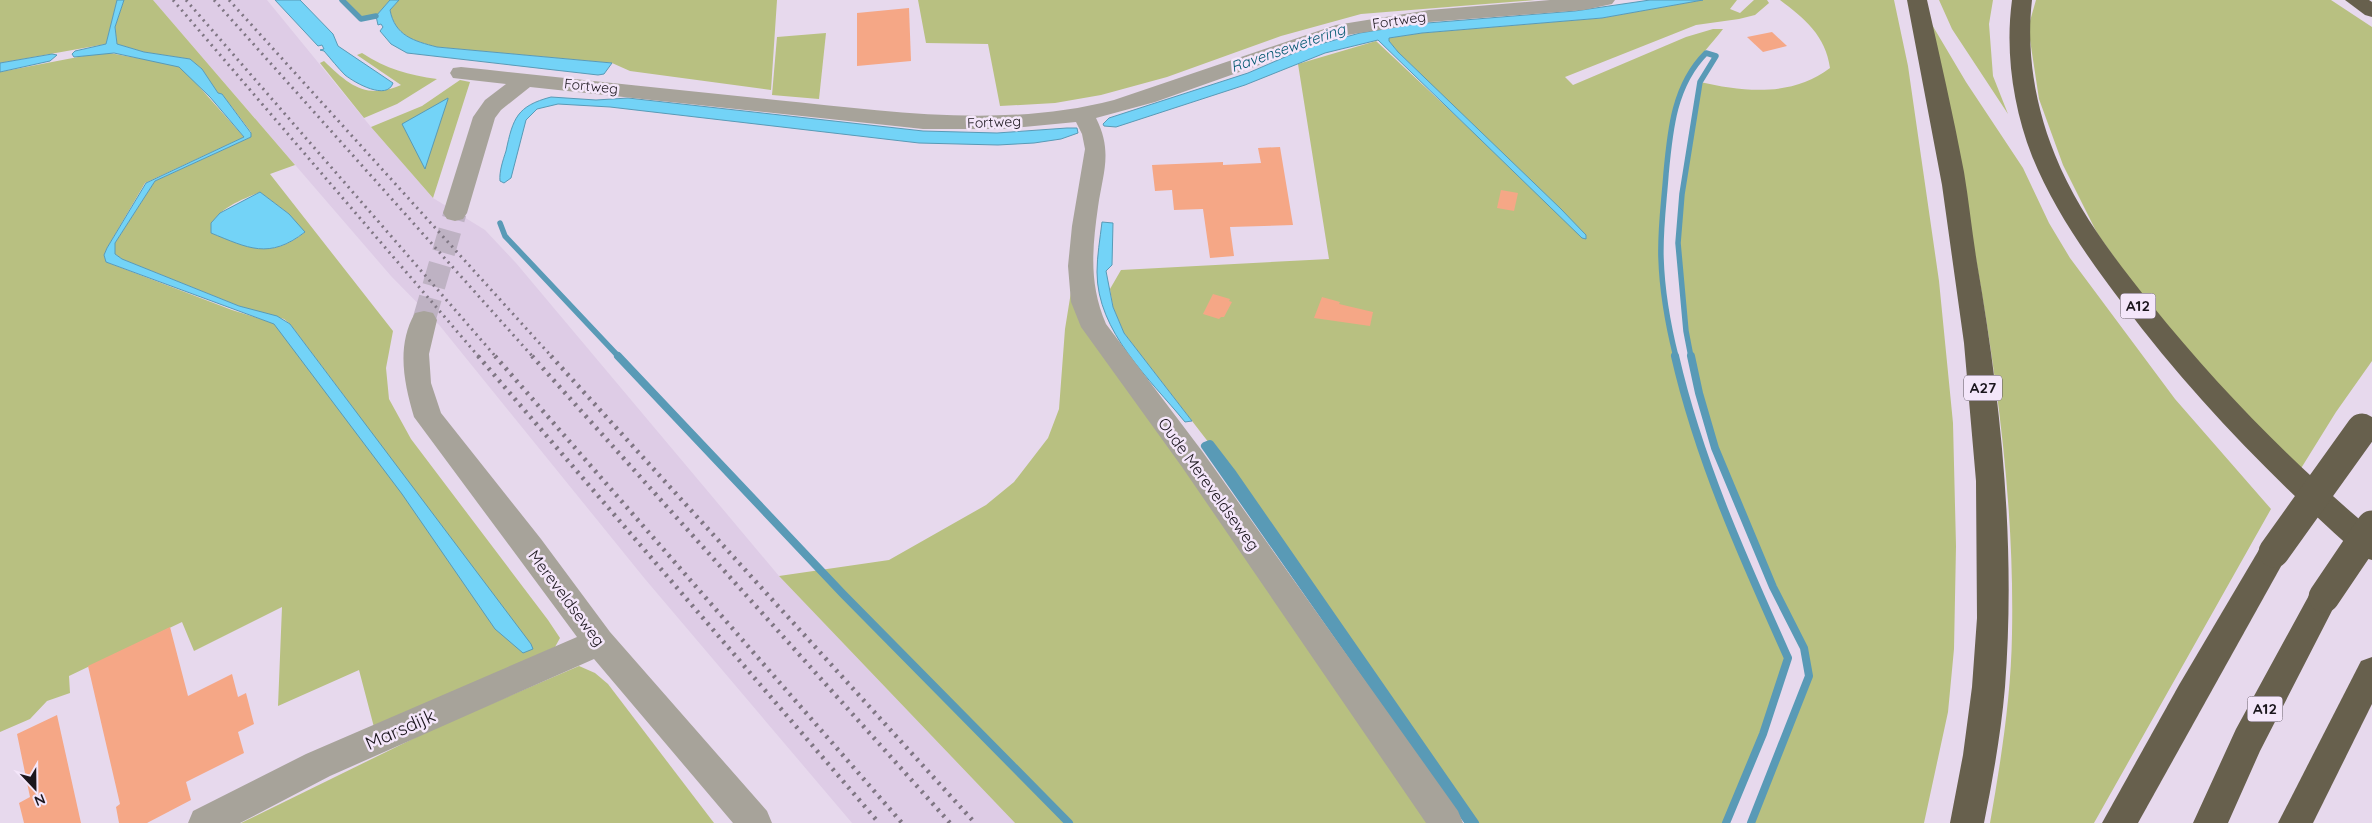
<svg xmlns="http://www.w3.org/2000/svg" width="2372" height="823" viewBox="0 0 2372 823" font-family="Quicksand,sans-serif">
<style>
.built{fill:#decce6}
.green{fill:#b8c081;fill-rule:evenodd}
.water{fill:#73d3f7;stroke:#599ab6}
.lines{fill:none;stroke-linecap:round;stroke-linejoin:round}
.stream-far1{stroke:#599ab6;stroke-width:5.5}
.stream{stroke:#599ab6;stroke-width:8}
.building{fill:#f5a786}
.minor-tunnel{stroke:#beb2c3;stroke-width:23;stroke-dasharray:23 12;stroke-linecap:butt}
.minor{fill:#a7a39a;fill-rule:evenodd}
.highway{fill:#67604d;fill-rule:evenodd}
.rail-far1{stroke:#7f7683;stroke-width:3;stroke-dasharray:2 4.5;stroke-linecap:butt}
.rail{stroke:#7f7683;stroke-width:4.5;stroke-dasharray:2.5 5.5;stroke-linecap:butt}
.highway-bridge{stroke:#67604d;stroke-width:31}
.labels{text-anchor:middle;stroke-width:5;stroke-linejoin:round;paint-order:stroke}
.far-street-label{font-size:14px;fill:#1b161d;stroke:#f4e6fa}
.far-water-label{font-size:15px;font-style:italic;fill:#045971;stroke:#f4e6fa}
.shield{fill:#f4e6fa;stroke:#5c545f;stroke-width:1}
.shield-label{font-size:15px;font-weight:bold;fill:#1b161d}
.street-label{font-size:16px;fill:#1b161d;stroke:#f4e6fa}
.near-street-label{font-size:19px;fill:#1b161d;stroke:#f4e6fa}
</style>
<rect width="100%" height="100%" fill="#e7d9ed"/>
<!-- built -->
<path class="built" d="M153,0H267L371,127L433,198L485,230L516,263L779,576L1015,823H852L645,579L440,326L391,276Z"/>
<!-- green -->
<g class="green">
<path d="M0,0H117L106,44L0,63Z"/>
<path d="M124,0H153L295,165L270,174L393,331L386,368L389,399L411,439L548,620L560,638L555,647L375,731L359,670L278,706L282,607L194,651L182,622L69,676L70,693L47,701L30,719L0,732V72L104,52L170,64L179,67L187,73L244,137L145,183L107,248L104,255L106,262L232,310L273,323L354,409L290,324L284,319L239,306L122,259L115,254V243L155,181L251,137V132L222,94L218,93L202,69L190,59L144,52L117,44L115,27ZM260,192L289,214L304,233C269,260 248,247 211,233C209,211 243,199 260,192Z"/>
<path d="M342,0H390L376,16L361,19Z"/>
<path d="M399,0H777L771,90L630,71L612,63L437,47C414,41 395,36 390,10Z"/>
<path d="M918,0H1535L1361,14L1281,36L1167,77L1101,95L1055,103L1000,106L988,44L926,43Z"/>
<path d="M1703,0H1737L1730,9L1740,13L1754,0H1767L1769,3L1755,15L1739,19L1696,25L1565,77L1573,85L1686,37L1713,29H1723C1712,44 1697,58 1688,74C1673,102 1668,149 1665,181C1663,215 1660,248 1662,283C1664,312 1671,340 1678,368C1703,470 1745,563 1788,658L1763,734L1726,823H1475L1233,474L1124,333L1113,307L1110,289L1121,270L1329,259L1298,64L1376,41L1470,129L1475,127L1398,52L1389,41V38L1422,33L1602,18Z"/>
<path d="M1780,0H1894L1908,66L1939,281L1953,423L1956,546L1954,649L1948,712L1924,823H1751L1809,676L1804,648L1773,587L1715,448L1699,393L1686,331L1678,243L1685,170L1694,109L1700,82C1744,92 1792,97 1830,68C1826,36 1804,18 1780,0Z"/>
<path d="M1939,0H1993L1989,24L1993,76L2008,114L1952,29Z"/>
<path d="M2036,0H2331L2372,27V361L2336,412L2300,470L2165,329L2097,233L2063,165L2039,99L2030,40V21Z"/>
<path d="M1931,23L1966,82L2023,168L2049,223L2070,258L2175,399L2271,509L2094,823H1990C2001,760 2011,698 2012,634C2016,428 1969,224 1931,23Z"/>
<path d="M826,33L819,99L772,95L777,37Z"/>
<path d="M362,53C386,69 409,75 437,79L397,104L364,118L320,63L324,61C349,85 366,100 401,85L357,55Z"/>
<path d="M460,80L470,82L433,198L371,127L422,106Z"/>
<path d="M1076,261L1078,289L1308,643L1432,823H1015L779,576L889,560L986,505L1014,482L1048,438L1059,409L1065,329Z"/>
<path d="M579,666L595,673L608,684L714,823H241L435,728Z"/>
</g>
<!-- water -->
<g class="water">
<path d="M117,0H124L115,27L117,44L144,52L190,59L202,69L218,93L222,94L251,133V137L155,181L115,243V254L122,259L239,306L277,316L290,324L531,644L533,649L523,653L495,629L402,494L274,324L106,262L104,255L107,248L146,183L244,137L210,97L179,67L114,53L74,57L72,54L75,51L106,44Z"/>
<path d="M275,0H300L333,34L338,46L393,83C387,101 355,83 345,75C338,68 331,59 324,51L320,50L324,49L322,45L318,46Z"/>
<path d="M390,0H399L390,10C395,36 414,41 437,47L612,63L604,74L598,75L407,53L391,44L380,31L383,27L381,24L378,25L376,16Z"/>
<path d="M1650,0H1703L1602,18L1422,33L1389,38V41L1398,52L1561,209L1586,235V239L1582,238L1378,40L1325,53L1245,85L1116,127L1104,126L1103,124L1109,118L1248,73L1306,48L1360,33L1415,24L1575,11Z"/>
<path d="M52,54L57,55L50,61L0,72V63Z"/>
<path d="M551,97L596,100L628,98L923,131L997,133L1067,128H1077L1078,133L1061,139L1034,143L998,145L919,143L610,107L558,104L537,109L526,120L511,178L504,183L500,181C499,172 503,160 506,151C513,118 517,106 551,97Z"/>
<path d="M448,98V99L425,169L402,124Z"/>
<path d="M260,192L289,214L305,232C269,260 248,248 211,233V223L220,213Z"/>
<path d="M1102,222L1113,223L1112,265L1106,271L1113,307L1124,333L1192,421L1185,422C1150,379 1097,332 1097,272C1097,256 1100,239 1102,222Z"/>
</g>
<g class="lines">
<!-- stream-far1 -->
<g class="stream-far1">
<path d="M342,0L361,19L376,16"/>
<path d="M500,223L505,236L619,357"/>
<path d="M1676,357C1668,325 1662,291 1661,258C1660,230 1664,202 1666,174C1670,130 1674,85 1706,53L1716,56L1700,82L1682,194L1678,243L1686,331L1691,357"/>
</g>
<!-- stream -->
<g class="stream">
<path d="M618,356L843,594L1069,823"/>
<path d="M1675,356C1699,461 1744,560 1788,658L1763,734L1726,823"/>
<path d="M1691,356L1699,393L1715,448L1773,587L1804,648L1809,676L1751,823"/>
<path d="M1469,823L1205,446L1210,444L1233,474L1475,823"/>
</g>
</g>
<!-- building -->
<g class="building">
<path d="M909,8L911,61L857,66V13Z"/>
<path d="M1772,32L1787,46L1763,52L1747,37Z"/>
<path d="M1280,147L1293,225L1230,227L1234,256L1210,258L1203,209L1174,210L1172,190L1155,191L1152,165L1223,162V165L1261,163L1258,148Z"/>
<path d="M1501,190L1518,193L1514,211L1497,208Z"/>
<path d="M1213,294L1230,299L1229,301L1232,302L1224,317H1221L1219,319L1203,314Z"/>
<path d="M1322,297L1340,302L1339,304L1373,312L1370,326L1314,318Z"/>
<path d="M170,627L188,696L232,674L238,697L246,693L254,724L238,732L244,753L186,782L191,800L147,823H119L116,807L120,804L88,666Z"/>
<path d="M57,715L81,823H24L19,803L30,797L17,734Z"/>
</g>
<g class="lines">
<!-- minor-tunnel -->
<path class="minor-tunnel" d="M424,320L455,213"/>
<!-- minor -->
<g class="minor">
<path d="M1550,0H1615L1612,4L1584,10L1429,22L1341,36L1155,102L1096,118C1113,152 1103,172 1098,207C1092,250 1089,284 1106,324L1202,451L1458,811L1463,823H1426L1182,467L1081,327L1071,302L1068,266L1072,226L1085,149L1082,134L1076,122L1003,129H923L530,87L501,110L495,118L467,213L463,219L455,221L447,219L443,213L473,117L485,100L506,84L453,78L450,73L453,68L461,67C566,78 671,89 776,100C887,111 1003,129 1114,100L1336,25L1429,10Z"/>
<path d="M424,311L433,313L437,320L429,354L431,383L441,413L541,539L610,632L767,811L772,823H733L594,659L330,776L240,823H188L193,811L306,754L577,637L414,417C404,383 396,346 415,313Z"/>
</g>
<!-- highway -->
<g class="highway">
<path d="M1907,0H1927C1940,57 1953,114 1964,172C1969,202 1972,232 1977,263C2001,402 2016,545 2005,687C2001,733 1993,778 1984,823H1950L1963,755L1972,687L1977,618L1976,481L1964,343L1942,185Z"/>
<path d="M2012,0H2032C2026,52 2035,106 2055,155C2077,210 2114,258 2151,304C2217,386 2291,462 2372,530V560L2361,557C2274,480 2193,397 2123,304C2088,258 2054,210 2032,156C2013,107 2005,52 2012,0Z"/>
<path d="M2345,0H2369L2372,2V17L2365,15Z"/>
<path d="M2274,539L2285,543L2289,552L2138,823H2102L2179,685L2263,543Z"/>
<path d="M2324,584L2335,588L2339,597L2260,751L2228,823H2193L2236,729L2313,588Z"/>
<path d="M2372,657V704L2313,823H2278L2361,661Z"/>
</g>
<!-- rail-far1 -->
<g class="rail-far1">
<path d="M173,0L479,357"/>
<path d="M186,0L496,357"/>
<path d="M214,0L533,357"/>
<path d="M229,0L552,357"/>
</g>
<!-- rail -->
<g class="rail">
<path d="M478,356L879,823"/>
<path d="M495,356L902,823"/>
<path d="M532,356L950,823"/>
<path d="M551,356L975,823"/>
</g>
<!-- highway-bridge -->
<g class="highway-bridge">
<path d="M2274,552L2362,429"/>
<path d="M2324,597L2372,526"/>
</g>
</g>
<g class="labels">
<!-- far-street labels -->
<g class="far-street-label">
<text transform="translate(1399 20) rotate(-8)" y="5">Fortweg</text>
<text transform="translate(591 86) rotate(6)" y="5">Fortweg</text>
<text transform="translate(994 122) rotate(-2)" y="5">Fortweg</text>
</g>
<!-- far-water labels -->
<g class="far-water-label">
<text transform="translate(1288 48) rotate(-19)" y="5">Ravensewetering</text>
</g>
<!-- shield labels -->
<g class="shield">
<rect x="2120.5" y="293.5" width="35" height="25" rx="4"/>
<rect x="1964" y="375.5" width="38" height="25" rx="4"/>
<rect x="2247.5" y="696.5" width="35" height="25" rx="4"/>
</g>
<g class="shield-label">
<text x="2138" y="311">A12</text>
<text x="1983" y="393">A27</text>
<text x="2265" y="714">A12</text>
</g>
<!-- street labels -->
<g class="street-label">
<text transform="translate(1209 484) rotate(54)" y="6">Oude Mereveldseweg</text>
<text transform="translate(567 598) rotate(53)" y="6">Mereveldseweg</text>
</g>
<!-- near-street labels -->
<g class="near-street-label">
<text transform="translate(400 729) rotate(-24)" y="7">Marsdijk</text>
</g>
</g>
<!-- north arrow -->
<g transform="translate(35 788) rotate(158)" stroke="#f4e6fa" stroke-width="4" paint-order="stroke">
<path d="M0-4L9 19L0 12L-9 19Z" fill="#1b161d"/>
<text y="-8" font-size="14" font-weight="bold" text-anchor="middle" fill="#1b161d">N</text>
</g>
</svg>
